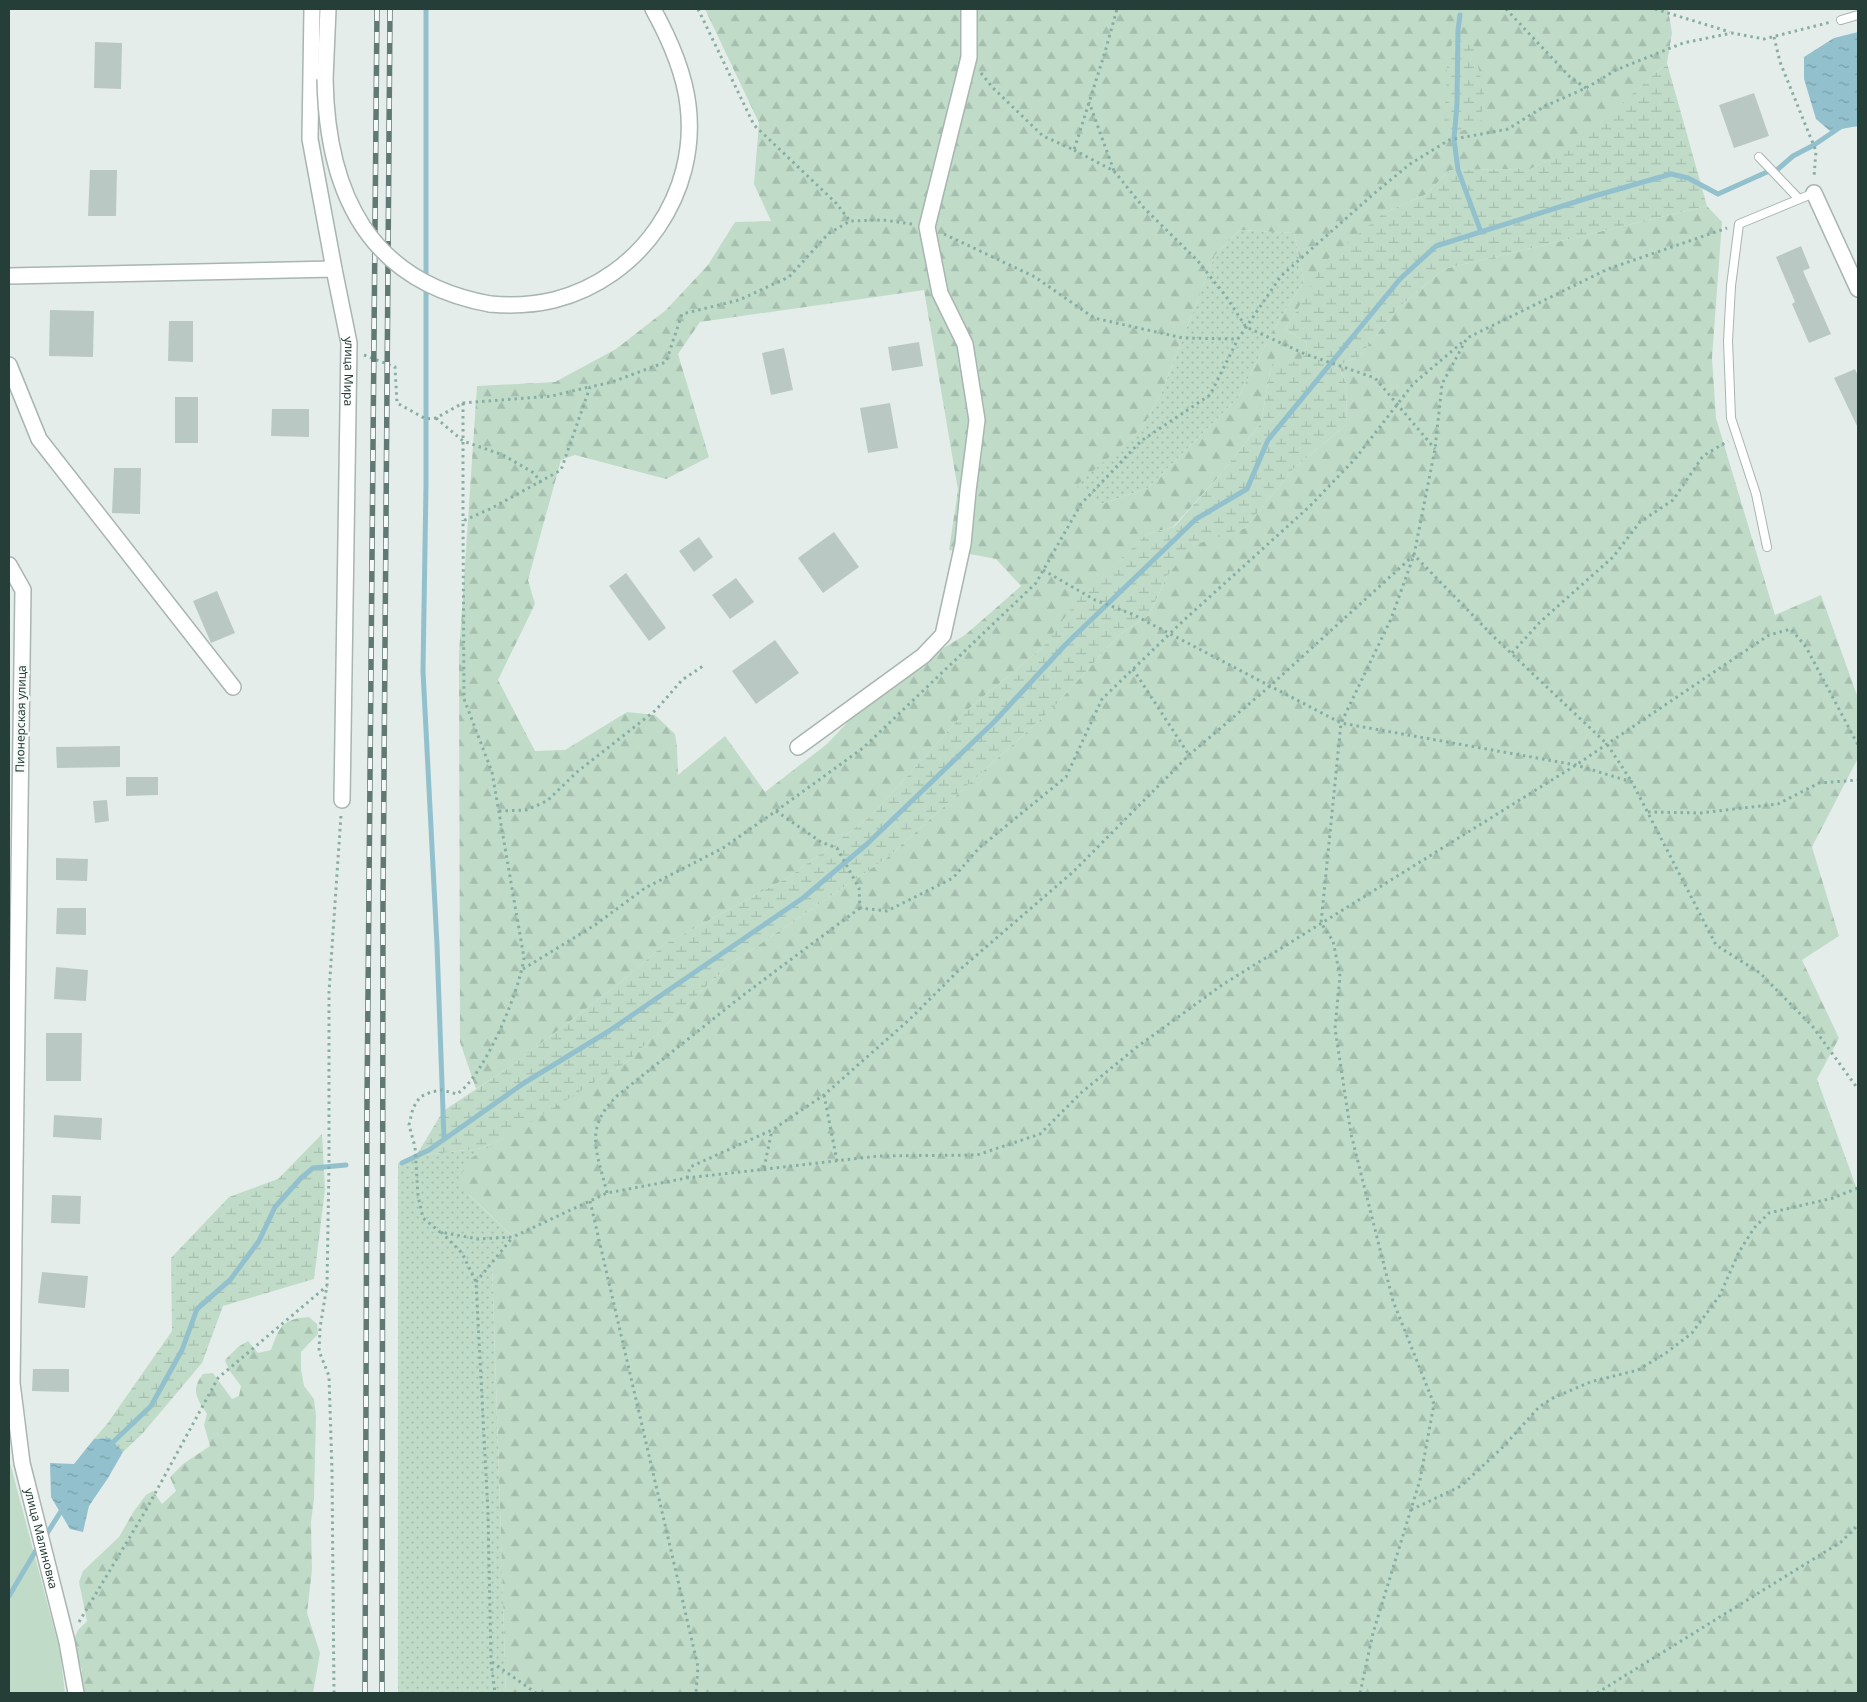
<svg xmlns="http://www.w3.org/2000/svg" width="1867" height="1702" viewBox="0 0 1867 1702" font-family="'Noto Sans',sans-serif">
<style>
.grass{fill:url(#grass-dots)}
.forest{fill:url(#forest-firs);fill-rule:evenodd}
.wetland{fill:url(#wetland-marsh)}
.garden{fill:#c0dcc9}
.water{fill:url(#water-ripples)}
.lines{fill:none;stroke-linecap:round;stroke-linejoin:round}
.stream{stroke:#92c1cd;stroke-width:5}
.building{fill:#bac8c3}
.service-casing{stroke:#a8b5b1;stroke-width:10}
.minor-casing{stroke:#a8b5b1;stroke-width:18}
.tertiary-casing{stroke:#a8b5b1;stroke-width:18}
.path{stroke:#88aea4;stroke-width:3;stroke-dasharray:2.5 4;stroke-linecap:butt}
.service{stroke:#fff;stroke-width:8}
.minor{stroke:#fff;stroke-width:15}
.tertiary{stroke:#fff;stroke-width:15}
.rail-casing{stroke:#607973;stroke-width:5.5}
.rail{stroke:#f5faf8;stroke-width:4;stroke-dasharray:11;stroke-linecap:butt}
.tertiary-bridge-casing{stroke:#a8b5b1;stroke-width:18;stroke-linecap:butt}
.tertiary-bridge{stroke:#fff;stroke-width:15}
.labels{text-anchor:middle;stroke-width:5;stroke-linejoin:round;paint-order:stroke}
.street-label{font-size:12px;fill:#253e38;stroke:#f5faf8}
</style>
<defs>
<pattern id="grass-dots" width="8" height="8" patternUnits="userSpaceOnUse" patternTransform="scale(1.25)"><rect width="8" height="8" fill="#c0dcc9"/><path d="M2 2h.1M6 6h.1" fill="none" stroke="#a5bead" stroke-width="1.8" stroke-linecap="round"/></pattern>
<pattern id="forest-firs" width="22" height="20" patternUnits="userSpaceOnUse" patternTransform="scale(1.25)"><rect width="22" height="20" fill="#c0dcc9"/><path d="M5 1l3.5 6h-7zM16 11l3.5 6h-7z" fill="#a5bead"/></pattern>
<pattern id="wetland-marsh" width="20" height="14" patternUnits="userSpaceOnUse" patternTransform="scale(1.25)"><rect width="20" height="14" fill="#c0dcc9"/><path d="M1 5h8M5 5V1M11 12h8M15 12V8" fill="none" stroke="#a5bead"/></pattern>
<pattern id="water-ripples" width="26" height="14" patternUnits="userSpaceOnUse" patternTransform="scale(1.25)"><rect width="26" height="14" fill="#92c1cd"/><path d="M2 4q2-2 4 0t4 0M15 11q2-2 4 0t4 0" fill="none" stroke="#779ea7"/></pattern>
</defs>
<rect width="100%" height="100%" fill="#e5edea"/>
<!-- grass -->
<g class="grass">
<path d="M1240,230L1294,233L1304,281L1273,330L1238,398L1148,488L1101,504L1075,486L1142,428L1161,394L1215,255Z"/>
<path d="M512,1134L471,1158L469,1195L513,1237L492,1264L506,1693H398V1163H402L416,1156L483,1148Z"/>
</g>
<!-- forest -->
<g class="forest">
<path d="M705,9H1668L1672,33L1667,63L1568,152L1530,169L1450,170L1425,195L1384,213L1304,299L1285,329L1307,343L1305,354L1299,363L1271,367L1261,423L1219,476L1173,527L1147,534L1081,597L1042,648L966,711L871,816L789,877L665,944L611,990L510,1067L476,1089L460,1042L459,654L477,386L555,382L616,349L666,310L708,265L735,222L771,221L754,184L759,123ZM1240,230L1294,233L1304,281L1273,330L1238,398L1148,488L1101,504L1076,486L1142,428L1161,394L1215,255ZM924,290L958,490L949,550L996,559L1021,586L965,635L922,661L861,708L827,744L765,792L725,736L678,775L677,747L675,734L655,715L627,712L565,750L535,751L498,680L535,604L528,580L561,460L575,455L666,479L709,457L678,354L700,322Z"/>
<path d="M1707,206L1722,222L1712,358L1716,418L1775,615L1821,595L1858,698V758L1812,847L1839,936L1802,960L1839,1038L1817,1079L1858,1192V1693H506L492,1263L513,1237L456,1182L471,1158L627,1062L729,965L888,857L1052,709L1119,635L1149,615L1167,576L1191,545L1245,528L1294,468L1346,425L1347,384L1341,372L1340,367L1346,361L1358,358L1398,308L1444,269Z"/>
<path d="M309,1317L317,1324L318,1334L301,1352V1369L304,1386L314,1399L316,1416L314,1499L311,1522L312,1570L307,1613L320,1653L313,1693H82L79,1684L82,1670L72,1644L78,1630L87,1621L79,1582L83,1571L119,1537L134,1511L146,1495L153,1491L162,1504L176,1491L170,1477L183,1464L210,1446L204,1425L207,1414C197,1398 190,1391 203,1374L213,1373L232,1399L239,1396L241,1386L229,1370L225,1360L238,1347L248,1341L258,1353L271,1350C280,1326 282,1319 309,1317Z"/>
</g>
<!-- wetland -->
<g class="wetland">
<path d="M1472,39L1484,93L1480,126L1457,132L1444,127L1447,68L1452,42Z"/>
<path d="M1667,63L1707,206L1444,269L1398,308L1358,358L1346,361L1340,367L1341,373L1347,384L1346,425L1294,468L1245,528L1191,546L1167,576L1149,615L1119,635L1052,709L888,857L729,965L627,1062L512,1134L483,1148L416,1156L443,1111L510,1067L611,990L665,944L789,877L871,816L966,711L1042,648L1080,597L1147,534L1174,527L1219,476L1261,423L1271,367L1275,357L1298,363L1305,354L1307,343L1285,329L1304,299L1323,263L1384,213L1425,195L1450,170L1530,169L1567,152Z"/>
<path d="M322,1134L325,1189L314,1279L223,1306L202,1363L143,1433L123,1452L110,1438L94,1439L107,1424L172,1331L171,1258L229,1197L278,1179Z"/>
</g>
<!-- garden -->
<path class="garden" d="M9,1459L60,1651L65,1693H9Z"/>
<!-- water -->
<g class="water">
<path d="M1858,32V126L1830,131L1816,119L1804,79V57L1834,38Z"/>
<path d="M110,1438L123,1452L108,1478L89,1506L83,1532L70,1529L51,1497L50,1463L74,1464L94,1439Z"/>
</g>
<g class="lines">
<!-- stream -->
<g class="stream">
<path d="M426,9V485L423,671L437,945L444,1139"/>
<path d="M1460,15L1458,30L1457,104L1454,139L1458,170L1481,232"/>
<path d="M1778,169L1793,156L1814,145L1842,126"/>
<path d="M402,1163L429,1150L524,1083L609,1031L803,898L867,844L994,722L1067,643L1196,519L1247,489L1268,440L1400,279L1436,246L1591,197L1671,174L1688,178L1718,194L1767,172"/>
<path d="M110,1445L151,1406L182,1350L197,1309L230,1280L259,1241L275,1207L301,1178L313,1168L346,1165"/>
<path d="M46,1535L63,1508"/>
<path d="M9,1596L38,1547"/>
</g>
</g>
<!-- building -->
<g class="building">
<path d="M95,42L122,43L121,89L94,88Z"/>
<path d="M1754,93L1769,136L1734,148L1719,105Z"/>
<path d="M90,170H117L116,216H88Z"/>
<path d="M1801,246L1810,268L1803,271L1831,334L1809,343L1792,304L1795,302L1776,257Z"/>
<path d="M50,310L94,311L93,357L49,356Z"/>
<path d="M169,321H193V362L168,361Z"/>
<path d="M919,342L923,366L892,371L888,347Z"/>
<path d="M784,348L793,390L771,395L762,353Z"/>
<path d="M1855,369L1858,376V428L1834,378Z"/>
<rect x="175" y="397" width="23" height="46"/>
<path d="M890,403L898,448L868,453L860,408Z"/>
<path d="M272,409H309V437L271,436Z"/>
<path d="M114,468H141L140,514L112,513Z"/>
<path d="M834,532L859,567L823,593L798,558Z"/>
<path d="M699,537L713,557L694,572L679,551Z"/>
<path d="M626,573L666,628L649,641L609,586Z"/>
<path d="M736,578L754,602L730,619L712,595Z"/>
<path d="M217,591L235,633L211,643L193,601Z"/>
<path d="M775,640L799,673L756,704L732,671Z"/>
<path d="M120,746V767L57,768L56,747Z"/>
<path d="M126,777H158V795L126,796Z"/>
<path d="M107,800L109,821L95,823L93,801Z"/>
<path d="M56,858L88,859L87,881L56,880Z"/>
<path d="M57,908H86V935L56,934Z"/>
<path d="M56,967L88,970L86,1001L54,999Z"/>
<path d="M46,1033H82L81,1081H46Z"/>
<path d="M54,1115L102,1118L101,1140L53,1137Z"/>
<path d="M52,1195L81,1196L80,1224L51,1223Z"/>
<path d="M42,1272L88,1276L85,1308L38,1303Z"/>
<path d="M33,1369H69V1392L32,1391Z"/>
</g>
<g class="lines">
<!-- service casing -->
<g class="service-casing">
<g id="service">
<path d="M1841,20L1858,15"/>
<path d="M1759,157L1799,199"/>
<path d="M1767,547L1756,494L1731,418L1728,341L1731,286L1739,224L1814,193"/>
</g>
</g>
<!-- minor casing -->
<g class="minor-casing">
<g id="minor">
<path d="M312,9L310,139L334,269"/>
<path d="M1814,193L1858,289"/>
<path id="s1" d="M9,276L334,269L349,343L342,800"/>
<path d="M9,365L39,439L233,687"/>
<path id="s2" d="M9,565L23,590L12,1383L22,1463L67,1642L76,1693"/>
<path d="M798,747L923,656L943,635L963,544L968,491L977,420L965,344L940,293L927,227L969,57V9"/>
</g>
</g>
<!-- tertiary casing -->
<g class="tertiary-casing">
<g id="tertiary">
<path d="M325,79L328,9"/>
<path d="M490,304C512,306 533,305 554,300C641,278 699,193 688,105C684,71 669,38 653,9"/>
</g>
</g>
<!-- path -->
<g class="path">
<path d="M698,9L754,125L836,203L850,221"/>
<path d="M1506,9L1570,77L1586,88"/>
<path d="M1655,9L1730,32"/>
<path d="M1774,37L1780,62L1816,151L1814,177"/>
<path d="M981,73L993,88L1043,136L1074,150L1105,52L1117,9"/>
<path d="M1074,150L1114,171L1089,102"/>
<path d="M1114,171L1144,208L1197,260L1225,295L1246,327L1305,354L1375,378L1435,449"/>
<path d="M912,224L883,220L850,221L828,234L789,277L739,300L682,314L666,362L612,382L590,387L561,470L492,508L463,521L464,699L492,772L524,958C519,992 485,1075 457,1094L442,1090L431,1092L420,1097L413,1108L409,1125L415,1147L418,1196L423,1218L440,1232L478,1239L513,1237L607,1193L687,1178L879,1156L977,1155L1040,1134L1082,1092L1137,1047L1222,985L1576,765L1769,635L1791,629L1806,647L1858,745"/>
<path d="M944,234L1035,277L1094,318L1183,338L1238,339"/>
<path d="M364,355L395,367L397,403L426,419L436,418L463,403L552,396L589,387"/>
<path d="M463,403V521"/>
<path d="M436,418L463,441L503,455L534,473L541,483"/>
<path d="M1043,570L1095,600L1132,614L1341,723L1576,765L1632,782L1716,945L1760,973L1813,1027L1858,1089"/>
<path d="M1512,653L1540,622L1613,557L1640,522L1673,500L1703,456L1728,441"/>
<path d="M1133,669L1189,755"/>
<path d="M499,811L526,810L547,801L577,772L656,710L682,680L703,666"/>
<path d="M776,811L821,842L837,848L859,888L860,908L887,911L953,878L979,848L1066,777L1102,699L1183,621L1310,506L1355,459L1413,384L1465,340"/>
<path d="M1648,812L1701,813L1778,804L1819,783L1858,780"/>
<path d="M523,969L595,925L645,888L723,848L776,811L863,748L1036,583L1081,504L1141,441L1210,395L1238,339L1281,276L1377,191L1410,164L1449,140L1508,129L1545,106L1586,88L1616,70L1683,43L1732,33L1764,39L1831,22"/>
<path d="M824,1095L837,1161"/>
<path d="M764,1168L772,1130"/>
<path d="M687,1178L690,1167L772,1130L824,1095L910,1019L957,972L1074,871L1189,755L1270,686L1414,555L1494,637L1607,744L1632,782"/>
<path d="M607,1193C597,1151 583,1128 618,1095L742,996L860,908"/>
<path d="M590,1201L698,1667L696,1693"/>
<path d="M441,1232L462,1253L476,1282L488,1513L491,1662L495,1693"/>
<path d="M476,1282L512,1238"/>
<path d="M1411,1510L1461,1486L1504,1446L1539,1407L1553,1398L1590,1382L1638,1370L1666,1353L1692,1333L1720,1295L1739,1252L1754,1228L1769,1213L1833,1198L1858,1188"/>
<path d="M79,1622L146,1510L218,1378L327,1286"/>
<path d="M492,1662L536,1693"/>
<path d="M334,1693L332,1471L329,1376L319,1351L320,1328L327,1285L329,1166V992L341,815"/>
<path d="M1360,1693L1373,1633L1420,1480L1434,1404L1393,1301L1351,1134L1335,1028L1340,976L1333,941L1321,923L1341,723L1391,619L1414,555L1435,449L1442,384L1467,338L1608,269L1727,228"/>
<path d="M1597,1693L1841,1542L1858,1525"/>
</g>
<!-- service -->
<use href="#service" class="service"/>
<!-- minor -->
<use href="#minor" class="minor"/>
<!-- tertiary -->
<use href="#tertiary" class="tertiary"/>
<!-- rail casing -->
<g class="rail-casing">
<g id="rail">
<path d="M365,1693L367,1106L377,9"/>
<path d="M382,1693L383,903L390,9"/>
</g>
</g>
<!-- rail -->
<use href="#rail" class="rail"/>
<!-- tertiary-bridge casing -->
<g class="tertiary-bridge-casing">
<path id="tertiary-bridge" d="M325,79C327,194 369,282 490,304"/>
</g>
<!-- tertiary-bridge -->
<use href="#tertiary-bridge" class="tertiary-bridge"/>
</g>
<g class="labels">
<!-- street labels -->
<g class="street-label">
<text dy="4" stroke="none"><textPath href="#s1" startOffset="429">улица Мира</textPath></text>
<text transform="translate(21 719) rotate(-89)" y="4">Пионерская улица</text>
<text dy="4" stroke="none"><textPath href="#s2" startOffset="980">улица Малиновка</textPath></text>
</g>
</g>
<!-- border -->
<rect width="1867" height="1702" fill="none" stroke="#253e38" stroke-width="20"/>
</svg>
